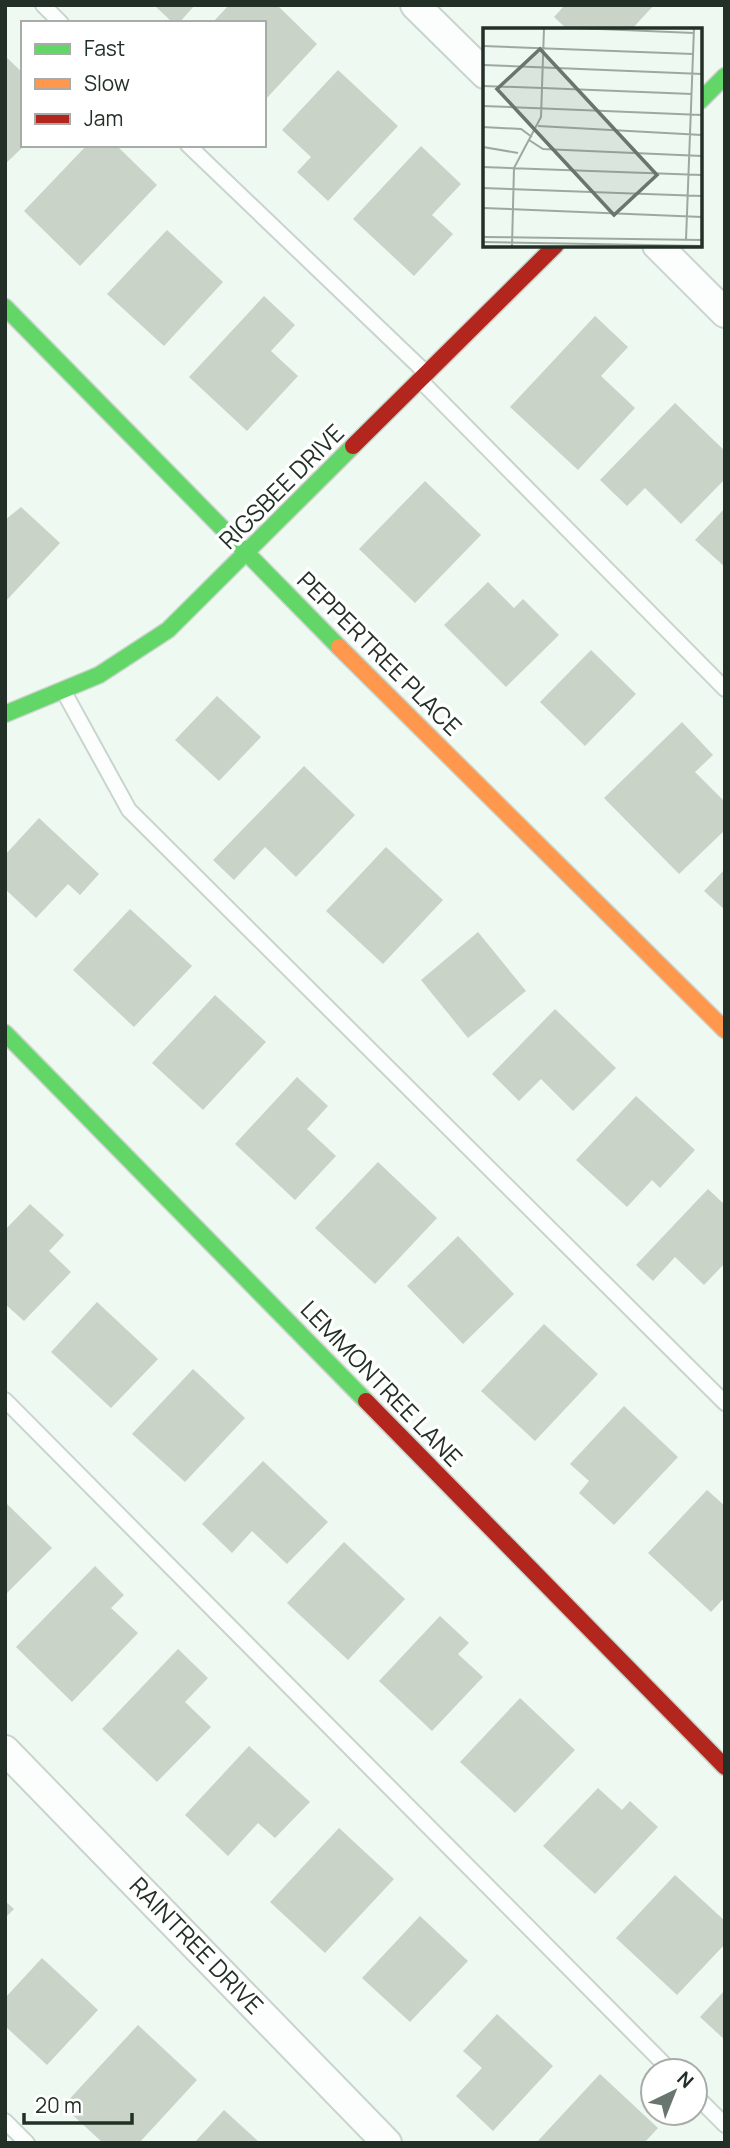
<svg xmlns="http://www.w3.org/2000/svg" width="730" height="2148" viewBox="0 0 730 2148" font-family="Manrope,sans-serif">
<style>
.building{fill:#cad3c7}
.lines{fill:none;stroke-linecap:round;stroke-linejoin:round}
.lane-casing{stroke:#c8d4cc;stroke-width:18}
.street-casing{stroke:#c8d4cc;stroke-width:32}
.fast-casing{stroke:#c8d4cc;stroke-width:19}
.slow-casing{stroke:#c8d4cc;stroke-width:19}
.jam-casing{stroke:#c8d4cc;stroke-width:19}
.lane{stroke:#fcfefd;stroke-width:14}
.street{stroke:#fcfefd;stroke-width:28}
.fast{stroke:#63d668;stroke-width:16}
.slow{stroke:#ff974d;stroke-width:16}
.jam{stroke:#b3261e;stroke-width:16}
.labels{text-anchor:middle;stroke-width:7;stroke-linejoin:round;paint-order:stroke}
.street-label{font-size:24px;fill:#223027;stroke:#fff}
.inset-road{fill:none;stroke:#9ca9a0;stroke-width:2}
.view{fill:#69766e;fill-opacity:0.15;stroke:#69766e;stroke-width:3.5}
.inset-edge{fill:none;stroke:#223027;stroke-width:3.5}
</style>
<rect width="100%" height="100%" fill="#eef9f1"/>
<!-- building -->
<g class="building">
<path d="M154,5H195L179,23H173Z"/>
<path d="M229,5H277L317,44L264,101V23H212Z"/>
<path d="M565,5H654L631,30H568L554,17Z"/>
<path d="M5,56L23,73V147L5,164Z"/>
<path d="M338,70L398,126L328,201L297,172L311,157L282,130Z"/>
<path d="M87,145H116L157,185L80,266L24,211Z"/>
<path d="M421,146L461,184L432,215L453,234L414,276L353,219Z"/>
<path d="M167,230L223,282L164,346L107,294Z"/>
<path d="M264,296L295,325L271,351L298,376L247,431L189,377Z"/>
<path d="M595,316L628,347L601,376L635,408L578,470L510,407Z"/>
<path d="M675,403L725,451V479L681,524L645,488L627,506L600,480Z"/>
<path d="M425,481L481,535L415,603L359,549Z"/>
<path d="M21,507L60,543L5,602V520Z"/>
<path d="M725,508V567L695,540Z"/>
<path d="M488,582L514,608L523,599L559,635L506,687L444,625Z"/>
<path d="M591,650L636,694L585,746L540,702Z"/>
<path d="M217,696L261,737L219,781L175,740Z"/>
<path d="M682,722L713,755L695,772L725,802V830L679,874L604,798Z"/>
<path d="M304,766L355,815L296,877L265,847L234,880L213,860Z"/>
<path d="M39,818L99,874L80,895L68,884L36,918L5,889V855Z"/>
<path d="M386,847L443,900L383,964L326,911Z"/>
<path d="M725,869V910L704,891Z"/>
<path d="M130,909L192,966L134,1027L73,970Z"/>
<path d="M478,932L526,991L468,1038L421,980Z"/>
<path d="M215,995L266,1042L203,1110L152,1063Z"/>
<path d="M555,1009L616,1068L573,1111L541,1079L519,1101L492,1074Z"/>
<path d="M297,1077L328,1106L307,1129L336,1156L295,1200L235,1144Z"/>
<path d="M636,1096L695,1150L660,1188L652,1180L627,1207L576,1160Z"/>
<path d="M378,1162L437,1218L375,1284L315,1228Z"/>
<path d="M708,1189L725,1205V1263L704,1285L675,1257L653,1281L636,1265Z"/>
<path d="M30,1204L64,1235L49,1251L71,1272L24,1321L5,1304V1230Z"/>
<path d="M458,1236L514,1294L463,1344L407,1286Z"/>
<path d="M97,1302L158,1359L111,1408L51,1352Z"/>
<path d="M544,1324L598,1374L535,1441L481,1391Z"/>
<path d="M193,1369L245,1418L185,1482L132,1434Z"/>
<path d="M624,1406L678,1457L614,1525L579,1493L589,1481L570,1464Z"/>
<path d="M263,1461L328,1522L287,1564L252,1531L232,1553L202,1524Z"/>
<path d="M707,1490L725,1506V1597L711,1612L648,1553Z"/>
<path d="M5,1502L52,1548L5,1595Z"/>
<path d="M344,1542L405,1599L348,1660L287,1603Z"/>
<path d="M95,1566L124,1595L111,1608L138,1633L72,1702L16,1647Z"/>
<path d="M440,1616L469,1643L458,1654L483,1677L432,1731L379,1681Z"/>
<path d="M178,1649L208,1678L185,1702L211,1727L157,1782L102,1729Z"/>
<path d="M520,1698L575,1750L515,1813L460,1762Z"/>
<path d="M249,1746L310,1802L275,1838L258,1823L228,1856L185,1815Z"/>
<path d="M598,1788L622,1810L630,1801L658,1827L595,1894L543,1846Z"/>
<path d="M339,1828L394,1879L325,1953L270,1902Z"/>
<path d="M675,1875L725,1921V1944L677,1995L616,1938Z"/>
<path d="M5,1901L14,1909L5,1918Z"/>
<path d="M420,1916L468,1961L410,2022L362,1978Z"/>
<path d="M42,1958L98,2010L47,2065L5,2026V1998Z"/>
<path d="M725,1990V2040L700,2017Z"/>
<path d="M497,2014L553,2066L493,2131L456,2096L482,2068L463,2051Z"/>
<path d="M138,2025L197,2080L139,2143H103L63,2106Z"/>
<path d="M600,2074L658,2128L644,2143H536Z"/>
<path d="M224,2110L260,2143H194Z"/>
</g>
<g class="lines">
<!-- lane casing -->
<g class="lane-casing">
<g id="lane">
<path d="M43,5L61,23"/>
<path d="M188,145L425,372"/>
<path d="M421,381L725,689"/>
<path d="M64,692L129,810L725,1403"/>
<path d="M5,1400L671,2071"/>
<path d="M695,2095L725,2125"/>
<path d="M5,2121L27,2143"/>
</g>
</g>
<!-- street casing -->
<g class="street-casing">
<g id="street">
<path d="M415,5L485,74"/>
<path d="M657,245L725,313"/>
<path d="M5,1750L387,2143"/>
</g>
</g>
<!-- fast casing -->
<g class="fast-casing">
<g id="fast">
<path d="M700,101L725,76"/>
<path d="M5,307L339,647"/>
<path d="M5,714L99,675L168,630L353,446"/>
<path d="M5,1033L366,1401"/>
</g>
</g>
<!-- slow casing -->
<g class="slow-casing">
<path id="slow" d="M339,647L725,1030"/>
</g>
<!-- jam casing -->
<g class="jam-casing">
<g id="jam">
<path d="M353,446L556,245"/>
<path d="M366,1401L725,1767"/>
</g>
</g>
<!-- lane -->
<use href="#lane" class="lane"/>
<!-- street -->
<use href="#street" class="street"/>
<!-- fast -->
<use href="#fast" class="fast"/>
<!-- slow -->
<use href="#slow" class="slow"/>
<!-- jam -->
<use href="#jam" class="jam"/>
</g>
<g class="labels">
<!-- street labels -->
<g class="street-label">
<text transform="translate(282 487) rotate(-45)" y="8">RIGSBEE DRIVE</text>
<text transform="translate(379 654) rotate(45)" y="8">PEPPERTREE PLACE</text>
<text transform="translate(381 1384) rotate(46)" y="8">LEMMONTREE LANE</text>
<text transform="translate(196 1946) rotate(46)" y="8">RAINTREE DRIVE</text>
</g>
</g>
<!-- overview -->
<g transform="translate(483 28)">
<rect width="219" height="219" fill="#eef9f1"/>
<path class="inset-road" d="M93,0L211,5M0,18L210,26M0,37L219,46M0,58L59,60M60,60L209,66M0,78L219,87M55,98L219,107M0,99L38,101L49,109M46,112L60,121L219,128M0,119L35,125M0,139L219,147M0,160L219,168M0,180L219,189M0,209L219,212M203,212L211,0M0,214L219,218M29,218L31,140L58,89L61,0"/>
<path class="view" d="M57,21L174,147L131,187L14,61Z"/>
<rect width="219" height="219" class="inset-edge"/>
</g>
<!-- border -->
<rect width="730" height="2148" fill="none" stroke="#223027" stroke-width="14"/>
<!-- legend -->
<rect x="21" y="21" width="245" height="126" fill="#ffffff" stroke="#a7aca9" stroke-width="2"/>
<rect x="35" y="44" width="35" height="10" fill="#63d668" stroke="#a7aca9" stroke-width="2"/>
<text x="84" y="56" font-size="21" fill="#223027">Fast</text>
<rect x="35" y="79" width="35" height="10" fill="#ff974d" stroke="#a7aca9" stroke-width="2"/>
<text x="84" y="91" font-size="21" fill="#223027">Slow</text>
<rect x="35" y="114" width="35" height="10" fill="#b3261e" stroke="#a7aca9" stroke-width="2"/>
<text x="84" y="126" font-size="21" fill="#223027">Jam</text>
<!-- north arrow -->
<g transform="translate(674 2092) rotate(43)"><circle r="33" fill="#ffffff" stroke="#a7aca9" stroke-width="2"/>
<path d="M0-5L12 26L0 18L-12 26Z" fill="#69766e"/>
<text y="-10" font-size="19" font-weight="bold" text-anchor="middle" fill="#223027">N</text>
</g>
<!-- scale -->
<path d="M24 2113v10h108v-10" fill="none" stroke="#223027" stroke-width="3.5"/>
<text x="35" y="2113" font-size="21" fill="#223027" stroke="#ffffff" stroke-width="5" paint-order="stroke">20 m</text>
</svg>
